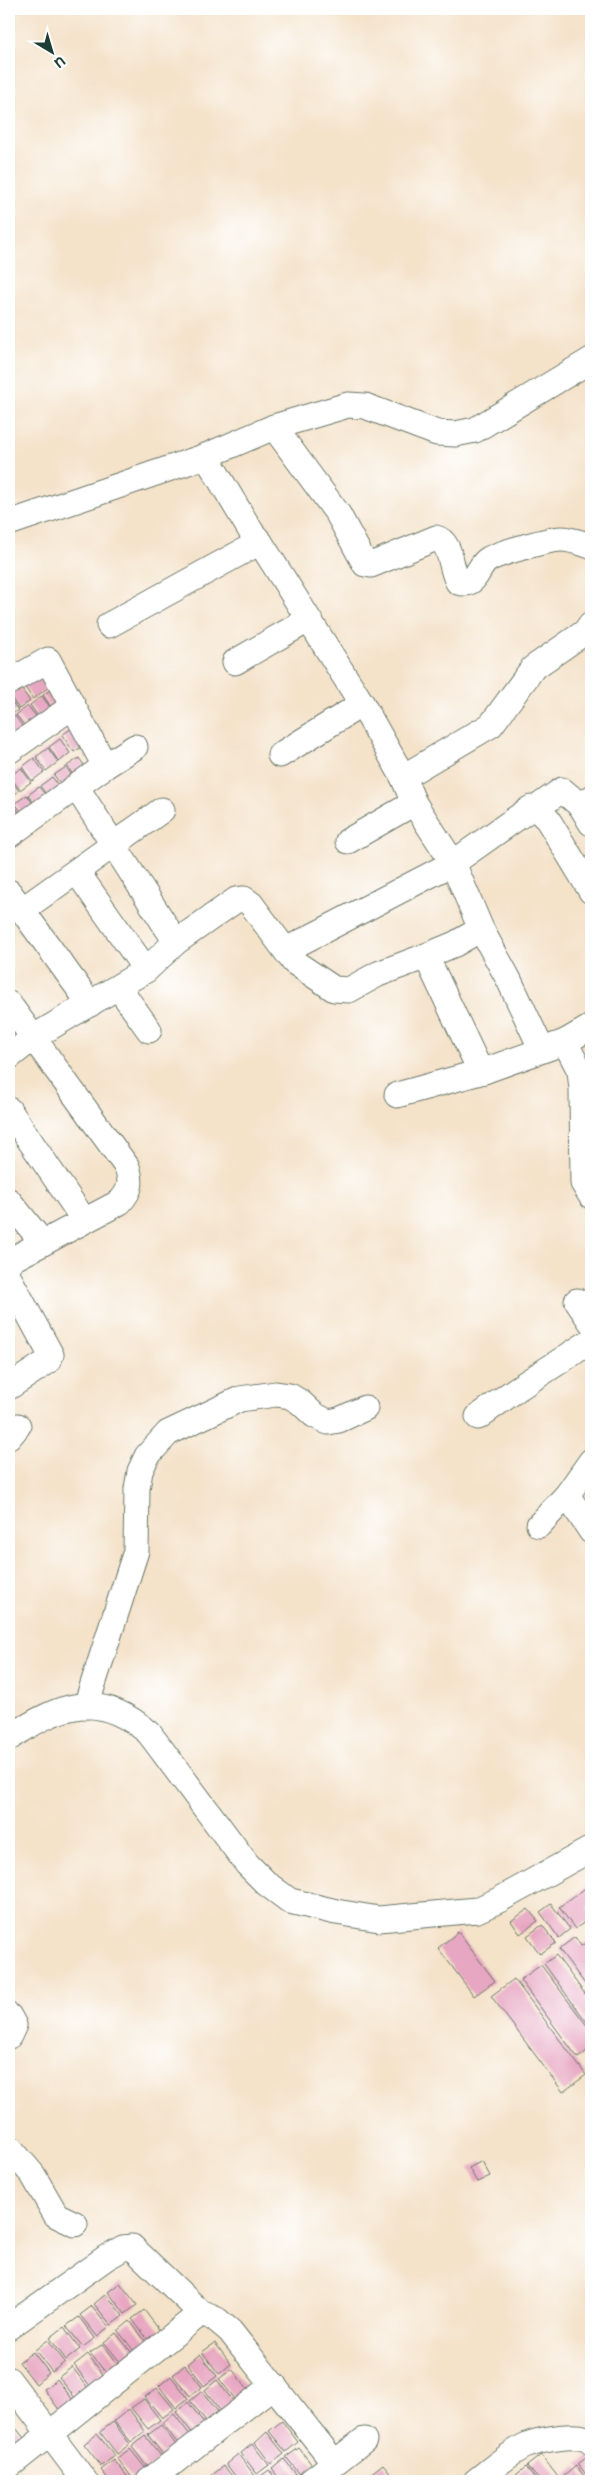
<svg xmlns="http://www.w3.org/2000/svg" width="600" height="2490" viewBox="0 0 600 2490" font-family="Mali,sans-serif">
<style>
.building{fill:#e7a6c1}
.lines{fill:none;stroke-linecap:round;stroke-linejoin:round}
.minor-casing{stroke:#6a7768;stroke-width:27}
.minor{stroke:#fff;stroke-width:25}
</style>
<rect width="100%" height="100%" fill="#fff"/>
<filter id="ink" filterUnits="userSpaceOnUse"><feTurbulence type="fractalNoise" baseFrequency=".02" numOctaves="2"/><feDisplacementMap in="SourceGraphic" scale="10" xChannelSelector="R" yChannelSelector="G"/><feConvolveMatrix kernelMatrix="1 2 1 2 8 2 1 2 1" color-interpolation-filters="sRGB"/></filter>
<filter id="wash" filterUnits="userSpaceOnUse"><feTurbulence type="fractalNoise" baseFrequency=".0096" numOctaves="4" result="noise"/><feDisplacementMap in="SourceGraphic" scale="20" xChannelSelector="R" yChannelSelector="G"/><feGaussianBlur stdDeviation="1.12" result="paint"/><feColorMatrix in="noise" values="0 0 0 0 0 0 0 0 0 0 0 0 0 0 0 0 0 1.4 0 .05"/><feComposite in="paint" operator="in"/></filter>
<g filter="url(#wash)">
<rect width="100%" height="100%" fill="#f4e2c9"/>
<g id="blocks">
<!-- building -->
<g class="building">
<path d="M43,668L54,683L33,699L22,683Z"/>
<path d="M20,687L30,701L19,709L9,695Z"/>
<path d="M54,687L65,701L53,710L43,695Z"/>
<path d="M42,696L52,710L40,719L30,705Z"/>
<path d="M9,698L18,710L9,716Z"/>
<path d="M28,706L39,720L27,729L16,715Z"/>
<path d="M15,716L25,730L14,738L9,730V720Z"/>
<path d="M79,723L92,740L74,752L62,735Z"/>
<path d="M60,739L70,753L59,762L49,747Z"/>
<path d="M48,748L58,762L46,771L36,757Z"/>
<path d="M34,758L44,772L32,781L22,767Z"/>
<path d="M79,758L89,772L77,780L67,766Z"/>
<path d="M66,767L76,781L65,790L54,775Z"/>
<path d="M21,768L31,782L20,790L10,776Z"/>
<path d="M9,777L19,791L9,798Z"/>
<path d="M52,777L63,791L51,800L40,786Z"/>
<path d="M39,787L50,801L39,809L28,795Z"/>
<path d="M27,795L37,810L26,818L15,803Z"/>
<path d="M14,805L24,819L14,826L9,819V809Z"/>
<path d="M591,1884V1904L587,1907L591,1912V1929L586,1921L575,1929L559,1907Z"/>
<path d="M551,1904L570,1929L559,1938L540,1912Z"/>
<path d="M528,1909L538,1921L520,1934L511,1921Z"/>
<path d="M542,1925L556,1943L540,1954L527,1936Z"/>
<path d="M458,1932L495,1981L474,1996L438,1948Z"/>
<path d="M575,1937L581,1946L591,1939V1992L559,1949Z"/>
<path d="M556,1955L591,2002V2028L544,1964Z"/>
<path d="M541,1965L591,2031V2048L578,2058L520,1980Z"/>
<path d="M514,1979L586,2075L563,2092L491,1996Z"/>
<path d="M482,2161L490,2176L477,2182L469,2168Z"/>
<path d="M120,2283L137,2305L125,2314L108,2292Z"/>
<path d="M106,2294L123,2316L111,2325L94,2304Z"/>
<path d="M92,2306L109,2327L97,2336L80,2315Z"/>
<path d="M144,2310L161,2332L149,2341L132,2319Z"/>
<path d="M79,2317L95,2338L83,2347L66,2326Z"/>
<path d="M130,2321L147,2343L135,2352L118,2331Z"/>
<path d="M64,2327L80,2349L66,2360L50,2338Z"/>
<path d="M116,2333L133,2354L121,2363L104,2342Z"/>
<path d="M48,2340L65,2362L52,2372L35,2350Z"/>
<path d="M215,2343L231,2364L219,2374L202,2352Z"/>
<path d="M103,2344L119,2365L107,2374L90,2353Z"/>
<path d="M33,2352L49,2373L36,2384L19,2362Z"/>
<path d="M88,2354L104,2376L90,2386L74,2365Z"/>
<path d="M200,2354L217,2376L204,2386L188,2364Z"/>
<path d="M185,2365L202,2387L190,2396L173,2375Z"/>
<path d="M72,2367L89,2389L76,2399L59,2377Z"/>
<path d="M232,2369L248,2390L236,2400L219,2379Z"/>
<path d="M171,2376L188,2398L176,2408L159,2386Z"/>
<path d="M57,2379L73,2400L60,2411L44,2389Z"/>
<path d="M217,2380L234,2402L221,2412L205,2390Z"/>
<path d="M157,2388L174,2409L162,2418L145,2397Z"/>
<path d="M202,2391L219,2413L207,2422L190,2401Z"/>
<path d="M144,2399L160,2420L148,2429L131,2408Z"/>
<path d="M188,2402L205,2424L193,2434L176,2412Z"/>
<path d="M129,2409L145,2431L131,2442L114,2421Z"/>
<path d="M174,2414L190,2435L179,2445L162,2423Z"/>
<path d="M282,2421L298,2442L286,2452L269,2431Z"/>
<path d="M11,2422L28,2443L13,2455L9,2450V2423Z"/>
<path d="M113,2422L130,2444L117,2454L100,2432Z"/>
<path d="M161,2425L177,2446L164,2456L148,2435Z"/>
<path d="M267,2432L284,2454L271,2464L255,2443Z"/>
<path d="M97,2434L115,2456L101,2466L84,2444Z"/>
<path d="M145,2436L162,2457L148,2468L132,2447Z"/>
<path d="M252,2444L269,2465L257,2474L241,2453Z"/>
<path d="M299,2448L315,2469L303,2478L286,2457Z"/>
<path d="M130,2449L147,2470L134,2480L117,2458Z"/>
<path d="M238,2454L255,2476L249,2481H239L226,2464Z"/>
<path d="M591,2454V2481L578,2464Z"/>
<path d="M541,2455L558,2477L552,2481H540L527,2466Z"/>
<path d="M284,2459L301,2480L299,2481H281L272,2469Z"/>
<path d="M114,2460L131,2481H110L101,2470Z"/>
<path d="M383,2464L397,2481H375L369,2475Z"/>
<path d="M224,2466L236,2481H217L212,2475Z"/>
<path d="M576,2466L588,2481H567L564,2476Z"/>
<path d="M526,2467L537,2481H516L513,2477Z"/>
<path d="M269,2470L278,2481H259L257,2479Z"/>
</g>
</g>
</g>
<g filter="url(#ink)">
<use href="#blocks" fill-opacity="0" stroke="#6a7768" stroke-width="1"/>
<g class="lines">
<!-- minor casing -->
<g class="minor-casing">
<g id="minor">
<path d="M274,427L338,514L365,564L371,565L436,538C452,542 450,569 458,582C478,588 476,566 489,559C499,553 550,539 561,539C571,539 581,543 591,546"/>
<path d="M206,456L252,533L260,542L362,704L403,777L414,803L453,863L481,929L509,980L542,1050"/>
<path d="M9,523L206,456L274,427L348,405L365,406L437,433L455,434L475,430L591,360"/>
<path d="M109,625L260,542"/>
<path d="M235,662L308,620"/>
<path d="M9,682L48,660L105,766L9,835"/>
<path d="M9,751L73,706"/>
<path d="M280,755L362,704"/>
<path d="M105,766L135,747"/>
<path d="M403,777L491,725L533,668L585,632L591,624"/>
<path d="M77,788L176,942"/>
<path d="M581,806L591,823"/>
<path d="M535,809L562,790L581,806L591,798"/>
<path d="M348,841L414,803"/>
<path d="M77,872L146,970"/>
<path d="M9,892L90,1004"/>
<path d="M22,910L162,810"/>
<path d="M286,950L453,863L531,808L538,810L548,820L591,891"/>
<path d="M426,956L455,944L481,929"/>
<path d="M119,988L149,1030"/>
<path d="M9,1004L127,1167C132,1182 131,1190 120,1202L9,1261"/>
<path d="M565,1042L591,1027"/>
<path d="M9,1057L34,1037L146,970L176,942L236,900L244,899L251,904L294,962L334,989L349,990L378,974L426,956L476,1062L484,1071L565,1042L580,1071L582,1089L583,1183L591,1196"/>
<path d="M397,1095L484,1071"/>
<path d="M9,1110L84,1220"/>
<path d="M9,1201L43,1243"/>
<path d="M9,1278L51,1355L47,1362L9,1387"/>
<path d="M577,1301L591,1322"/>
<path d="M478,1417L517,1389L591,1341"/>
<path d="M9,1437L18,1426"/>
<path d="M567,1495L591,1531"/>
<path d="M539,1525L567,1495L591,1461"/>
<path d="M86,1706L136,1551L137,1489L140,1471L147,1456L168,1433L240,1399L276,1394L290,1396L300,1402L314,1415L328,1422L339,1420L365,1408"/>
<path d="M9,1738C61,1704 97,1689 149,1733L247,1864L267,1884L290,1901L336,1912L379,1919L477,1910L499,1900L591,1849"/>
<path d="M9,2016L14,2025L9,2036"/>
<path d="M9,2147L33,2175L56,2215L75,2224"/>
<path d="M9,2327L107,2257L123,2248L132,2247L201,2313L217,2320L230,2331L334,2462"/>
<path d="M9,2380L85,2481"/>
<path d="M9,2466L201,2313"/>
<path d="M149,2481L274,2385"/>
<path d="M311,2481L364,2440"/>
<path d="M476,2481C492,2469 509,2453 527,2445C540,2440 581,2431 591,2442"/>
</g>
</g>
<!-- minor -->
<use href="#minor" class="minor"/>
</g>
</g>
<!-- margin -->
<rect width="600" height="2490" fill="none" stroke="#fff" stroke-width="30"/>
<!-- north arrow -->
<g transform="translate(52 52) rotate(142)" stroke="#ffffff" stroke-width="4" paint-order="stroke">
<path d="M0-4L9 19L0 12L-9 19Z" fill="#1f3d34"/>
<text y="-8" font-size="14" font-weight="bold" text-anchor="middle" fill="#1f3d34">U</text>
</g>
</svg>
